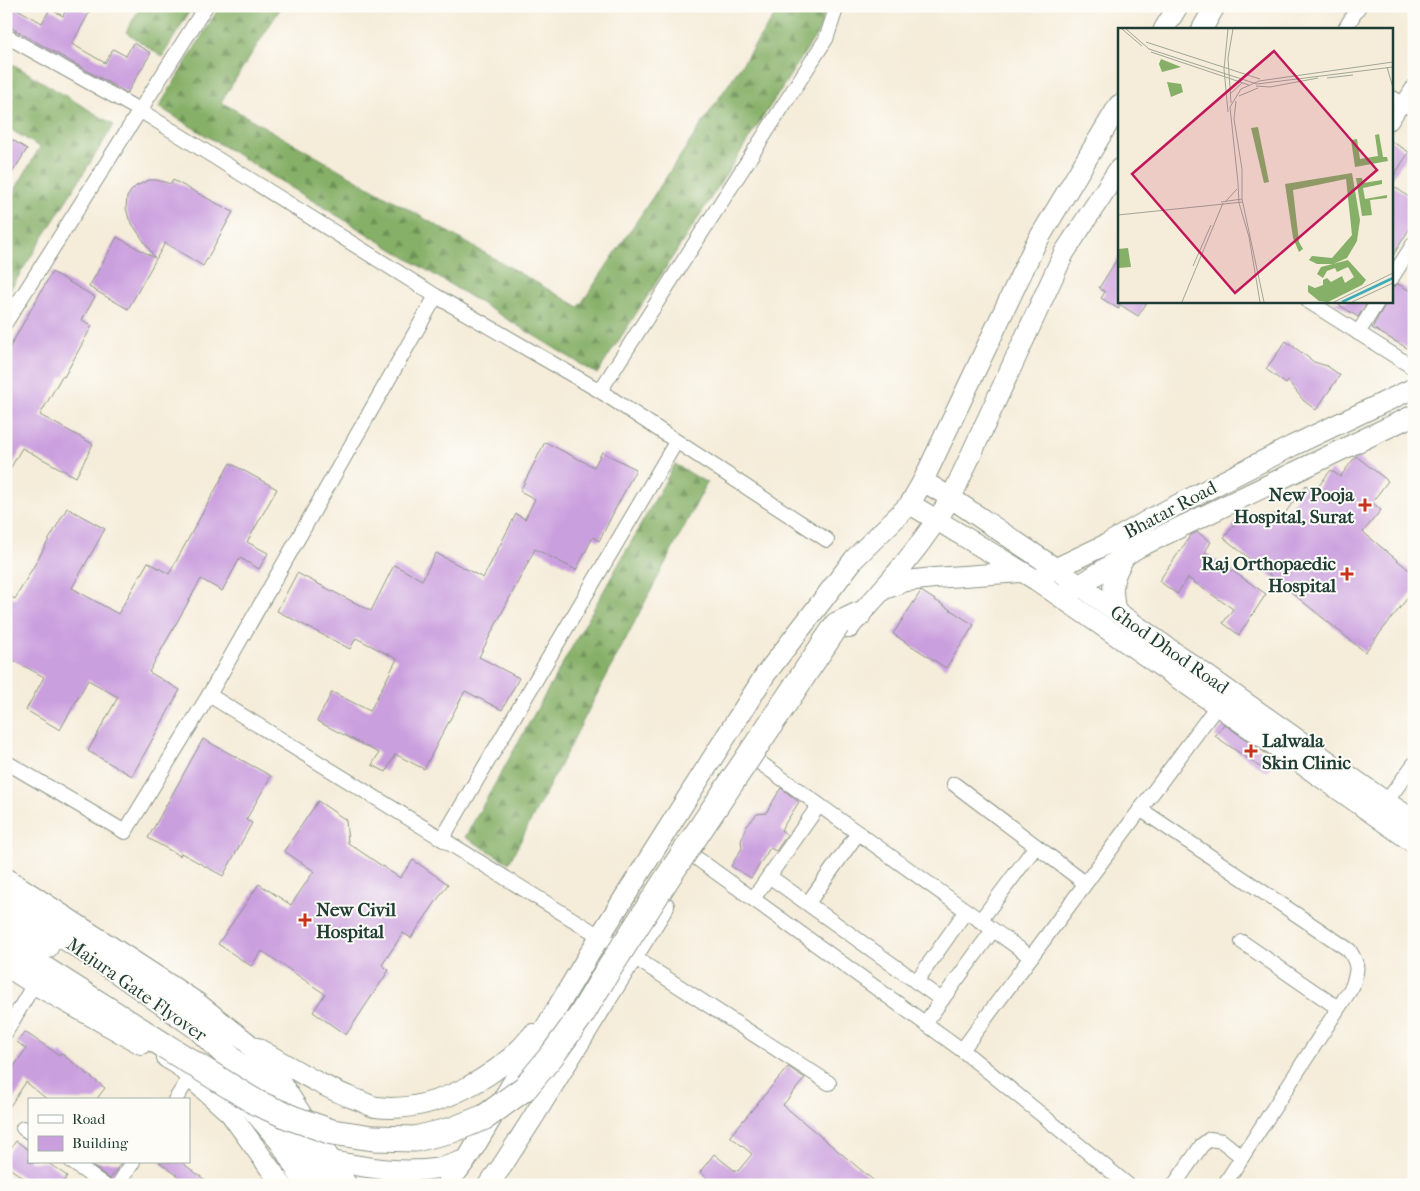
<svg xmlns="http://www.w3.org/2000/svg" width="1420" height="1191" viewBox="0 0 1420 1191" font-family="'IM FELL French Canon',serif">
<style>
.forest{fill:url(#forest-firs);stroke:#52764e}
.building{fill:#ca9fde}
.lines{fill:none;stroke-linecap:round;stroke-linejoin:round}
.street-casing{stroke:#8a9486;stroke-width:16}
.secondary-casing{stroke:#8a9486;stroke-width:22}
.highway-casing{stroke:#8a9486;stroke-width:27}
.street{stroke:#fff;stroke-width:14}
.secondary{stroke:#fff;stroke-width:20}
.highway{stroke:#fff;stroke-width:25}
.highway-bridge-casing{stroke:#8a9486;stroke-width:27;stroke-linecap:butt}
.highway-bridge{stroke:#fff;stroke-width:25}
.poi-dot{fill:#c8321e;stroke:#fdfcf7;stroke-width:2}
.labels{text-anchor:middle;stroke-width:4;stroke-linejoin:round;paint-order:stroke}
.poi-label{font-size:19px;font-weight:bold;fill:#1f3d34;stroke:#fdfcf7;text-anchor:end}
.street-label{font-size:19px;fill:#1f3d34;stroke:#fdfcf7}
.inset-river{fill:none;stroke:#3cacb8;stroke-width:2.5}
.inset-road{fill:none;stroke:#9fa697;stroke-width:1}
.view{fill:#c2185b;fill-opacity:0.15;stroke:#c2185b;stroke-width:2.5}
.inset-edge{fill:none;stroke:#1f3d34;stroke-width:2.5}
</style>
<defs>
<pattern id="forest-firs" width="22" height="20" patternUnits="userSpaceOnUse" patternTransform="scale(1.25)"><rect width="22" height="20" fill="#86b067"/><path d="M5 1l3.5 6h-7zM16 11l3.5 6h-7z" fill="#6d9056"/></pattern>
</defs>
<rect width="100%" height="100%" fill="#fdfcf7"/>
<filter id="ink" filterUnits="userSpaceOnUse"><feTurbulence type="fractalNoise" baseFrequency=".02" numOctaves="2"/><feDisplacementMap in="SourceGraphic" scale="10" xChannelSelector="R" yChannelSelector="G"/><feConvolveMatrix kernelMatrix="1 2 1 2 8 2 1 2 1" color-interpolation-filters="sRGB"/></filter>
<filter id="wash" filterUnits="userSpaceOnUse"><feTurbulence type="fractalNoise" baseFrequency=".0096" numOctaves="4" result="noise"/><feDisplacementMap in="SourceGraphic" scale="20" xChannelSelector="R" yChannelSelector="G"/><feGaussianBlur stdDeviation="1.12" result="paint"/><feColorMatrix in="noise" values="0 0 0 0 0 0 0 0 0 0 0 0 0 0 0 0 0 1.4 0 .05"/><feComposite in="paint" operator="in"/></filter>
<g filter="url(#wash)">
<rect width="100%" height="100%" fill="#f5ecd9"/>
<!-- forest -->
<g class="forest">
<path d="M141,6H193L162,57L126,32Z"/>
<path d="M220,6H282L221,102L579,307L781,6H826L820,29L597,374L159,107Z"/>
<path d="M6,60L114,125L6,296V205L40,147L6,127Z"/>
<path d="M675,464L707,483L509,863L465,837Z"/>
</g>
<g id="blocks">
<!-- building -->
<g class="building">
<path d="M6,6H12L42,23L50,9L63,16L68,6H77L89,13L72,44L105,63L113,49L126,56L133,43L151,53L127,93L6,25Z"/>
<path d="M6,136L27,149L6,183Z"/>
<path d="M1391,141L1409,152L1391,180Z"/>
<path d="M149,180H157L171,184L173,180L233,212L203,266L165,243L128,309L89,287L117,237L155,258L129,219L126,208L127,197L131,191L136,186Z"/>
<path d="M1391,184L1414,201V221L1391,259Z"/>
<path d="M1119,256V301H1148L1138,316L1119,304V309L1101,298L1105,292L1099,288Z"/>
<path d="M52,272L95,297L82,320L92,326L64,377L62,376L40,415L93,444L76,477L22,448L6,476V354Z"/>
<path d="M1398,284L1414,293V352L1372,328L1387,301H1391V288Z"/>
<path d="M1333,301H1368L1358,317Z"/>
<path d="M1286,341L1314,362L1327,366L1340,375L1316,410L1304,401L1288,381L1286,384L1266,369Z"/>
<path d="M545,442L594,467L602,452L636,469L599,541L593,537L576,570L535,549L479,657L519,678L502,710L465,691L424,769L395,754L386,772L372,765L379,753L317,721L332,692L370,711L397,659L356,638L350,649L277,611L297,573L371,611L394,565L422,580L436,553L483,578L516,514L525,519L535,499L520,491Z"/>
<path d="M1356,456L1388,481L1372,502L1381,510L1363,532L1414,574V590L1365,652L1224,538L1237,521L1244,525L1250,517L1285,513L1306,485L1314,492L1331,470L1340,477Z"/>
<path d="M230,463L277,489L247,542L268,553L259,569L240,558L222,591L201,579L149,672L180,690L132,776L88,751L118,697L88,680L60,730L26,710L44,677L6,656V594L15,599L67,508L105,529L72,588L118,614L148,562L169,574Z"/>
<path d="M1197,532L1211,542L1205,552L1266,594L1239,635L1223,623L1233,609L1188,578L1177,594L1159,581L1191,535Z"/>
<path d="M921,591L974,625L946,668L893,634Z"/>
<path d="M1224,724L1275,760L1267,772L1215,736Z"/>
<path d="M203,739L271,776L246,820L252,823L223,876L181,853L180,856L148,838Z"/>
<path d="M781,788L799,802L781,830L787,835L776,851L770,848L751,878L731,866L742,848L741,841L747,826L757,814L766,813Z"/>
<path d="M318,801L346,820L348,843L400,878L413,860L448,884L411,938L403,933L382,965L389,970L346,1035L313,1012L325,994L262,951L251,966L218,944L259,884L291,905L314,871L284,851Z"/>
<path d="M25,1032L59,1055L61,1053L105,1088L96,1100H48L26,1082L6,1112V1078L26,1049L17,1042Z"/>
<path d="M788,1067L805,1078L783,1105L879,1185H715L700,1172L714,1154L735,1171L736,1169L738,1171L752,1154L730,1136Z"/>
<path d="M16,1141L29,1150V1162H47L67,1176L61,1185H34L6,1166V1155Z"/>
<path d="M87,1162H122L110,1179Z"/>
<path d="M159,1162H181L212,1185H190Z"/>
</g>
</g>
</g>
<g filter="url(#ink)">
<use href="#blocks" fill-opacity="0" stroke="#8a9486" stroke-width="1"/>
<g class="lines">
<!-- street casing -->
<g class="street-casing">
<g id="street">
<path d="M1345,29L1359,6"/>
<path d="M6,36L141,111L436,296L600,391L827,540"/>
<path d="M1391,97L1414,110"/>
<path d="M1391,122L1414,86"/>
<path d="M1391,279L1414,243"/>
<path d="M1308,301L1414,368"/>
<path d="M6,322L206,6"/>
<path d="M1358,333L1378,301"/>
<path d="M600,391L826,39L837,6"/>
<path d="M209,695L632,956L829,1083"/>
<path d="M6,762L125,832L209,695L436,296"/>
<path d="M759,762L1031,957"/>
<path d="M954,784L1085,883"/>
<path d="M1386,802L1414,764"/>
<path d="M1140,809L1349,950C1359,965 1358,970 1352,987L1224,1185"/>
<path d="M442,839L676,442"/>
<path d="M695,857L962,1050L1128,1185"/>
<path d="M769,876L942,1000"/>
<path d="M753,899L819,805"/>
<path d="M808,903L858,833"/>
<path d="M980,921L1036,846"/>
<path d="M1242,942L1338,1008"/>
<path d="M916,982L966,911"/>
<path d="M925,1023L993,930"/>
<path d="M6,1032L34,984"/>
<path d="M962,1050L1217,706"/>
<path d="M175,1100L190,1077"/>
<path d="M23,1128L29,1132"/>
<path d="M72,1162L104,1185"/>
<path d="M118,1185L133,1162"/>
<path d="M1174,1185L1202,1145L1210,1139L1222,1141L1242,1157"/>
</g>
</g>
<!-- secondary casing -->
<g class="secondary-casing">
<g id="secondary">
<path d="M1164,29L1178,6"/>
<path d="M1202,29L1215,6"/>
<path d="M923,481L951,498L1055,568L1386,802L1414,820"/>
<path d="M910,504L1036,580L1335,787L1414,843"/>
<path d="M1046,573L1107,544L1152,518L1292,446L1414,388"/>
<path d="M882,590L906,581L934,578L1021,572"/>
<path d="M1071,591L1137,548L1414,415"/>
<path d="M1115,609C1111,584 1112,578 1125,556"/>
<path d="M849,628C859,614 871,603 882,590C907,562 931,530 951,498L1064,253L1119,169"/>
<path d="M6,878L196,1002L248,1043L285,1089L347,1185"/>
<path d="M6,966L34,984L141,1044"/>
<path d="M257,1048C289,1066 320,1086 355,1099C362,1101 369,1106 376,1107C433,1114 499,1077 533,1034"/>
<path d="M167,1058L179,1065L190,1077L230,1113L282,1185"/>
<path d="M332,1161C368,1168 404,1174 440,1168C449,1166 457,1162 466,1160"/>
<path d="M447,1185L469,1156L600,936L765,675L855,558L910,504L923,481L1035,245L1119,105"/>
<path d="M488,1185L502,1166L534,1116L664,906"/>
</g>
</g>
<!-- highway casing -->
<g class="highway-casing">
<g id="highway">
<path d="M837,625L858,615"/>
<path d="M6,899L121,973L198,1027L259,1086L310,1151L331,1185"/>
<path d="M6,920L46,946"/>
<path d="M6,945L165,1046"/>
<path d="M242,1094L283,1142L308,1185"/>
</g>
</g>
<!-- street -->
<use href="#street" class="street"/>
<!-- secondary -->
<use href="#secondary" class="secondary"/>
<!-- highway -->
<use href="#highway" class="highway"/>
<!-- highway-bridge casing -->
<g class="highway-bridge-casing">
<path id="highway-bridge" d="M165,1046L257,1103L292,1118L332,1132L373,1138L415,1139L452,1130L485,1117L525,1088L553,1054L582,1014L607,972L668,877L837,625"/>
</g>
<!-- highway-bridge -->
<use href="#highway-bridge" class="highway-bridge"/>
</g>
</g>
<!-- markers -->
<g class="poi-dot">
<path d="M1362.5 497.5h5v5h5v5h-5v5h-5v-5h-5v-5h5z"/>
<path d="M1344.5 566.5h5v5h5v5h-5v5h-5v-5h-5v-5h5z"/>
<path d="M1248.5 743.5h5v5h5v5h-5v5h-5v-5h-5v-5h5z"/>
<path d="M302.5 912.5h5v5h5v5h-5v5h-5v-5h-5v-5h5z"/>
</g>
<g class="labels">
<!-- poi labels -->
<g class="poi-label">
<text x="1354" y="501">New Pooja<tspan x="1354" dy="22">Hospital, Surat</tspan></text>
<text x="1336" y="570">Raj Orthopaedic<tspan x="1336" dy="22">Hospital</tspan></text>
<text x="1262" y="747" text-anchor="start">Lalwala<tspan x="1262" dy="22">Skin Clinic</tspan></text>
<text x="316" y="916" text-anchor="start">New Civil<tspan x="316" dy="22">Hospital</tspan></text>
</g>
<!-- street labels -->
<g class="street-label">
<text transform="translate(1170 509) rotate(-28)" y="7">Bhatar Road</text>
<text transform="translate(1170 649) rotate(35)" y="7">Ghod Dhod Road</text>
<text transform="translate(137 989) rotate(35)" y="7">Majura Gate Flyover</text>
</g>
</g>
<!-- overview -->
<g transform="translate(1118 28)">
<rect width="275" height="275" fill="#f5ecd9"/>
<path d="M43,31L63,39L44,44L41,36ZM49,54L63,56L65,64L53,69ZM140,99L151,154L146,155L133,100ZM261,106L265,129H269L270,133L237,139L233,112L239,111L242,131L260,128L257,107ZM234,145L242,192L239,213L229,230L215,236H199L191,232L194,228L214,230L234,207L228,151L175,162L181,214L185,221L181,224L175,210L167,156ZM238,150H244L245,155L264,152V156L245,160L247,171L269,167V170L252,172L254,187L244,188ZM10,220L13,239L0,240V221ZM230,232L248,252L244,257L210,274L201,273L190,264V257L197,260L205,257V252L209,250L213,254L224,248L227,255L236,249L230,239L219,244L217,240L209,243L205,250L199,246L203,239Z" fill="#86b067"/>
<path class="inset-river" d="M224,274L275,250"/>
<path class="inset-road" d="M4,1L24,18M8,1L31,21L139,56L275,39M28,14L142,51M33,24L131,57M269,39L275,60M209,50L235,47M138,58L152,59L200,50M112,66L124,55M121,68L140,60M113,75L110,30L115,1M110,84L106,41L110,1M116,91L124,141V171L146,274M116,91L118,73M120,155L121,175L131,209L142,274M120,155L112,79L123,61L141,53L275,34M108,173L119,161M103,174L124,171M0,187L125,174M75,238L93,197M64,274L105,175M216,274L275,245M234,274L275,255"/>
<path class="view" d="M156,23L259,142L117,265L14,146Z"/>
<rect width="275" height="275" class="inset-edge"/>
</g>
<!-- margin -->
<rect width="1420" height="1191" fill="none" stroke="#fdfcf7" stroke-width="25"/>
<!-- legend -->
<rect x="28" y="1098" width="162" height="65" fill="#fdfcf7" stroke="#a4b0a9"/>
<rect x="38" y="1115" width="25" height="8" fill="#ffffff" stroke="#a4b0a9"/>
<text x="72" y="1124" font-size="15" fill="#1f3d34">Road</text>
<rect x="38" y="1136" width="25" height="15" fill="#ca9fde" stroke="#a4b0a9"/>
<text x="72" y="1148" font-size="15" fill="#1f3d34">Building</text>
</svg>
